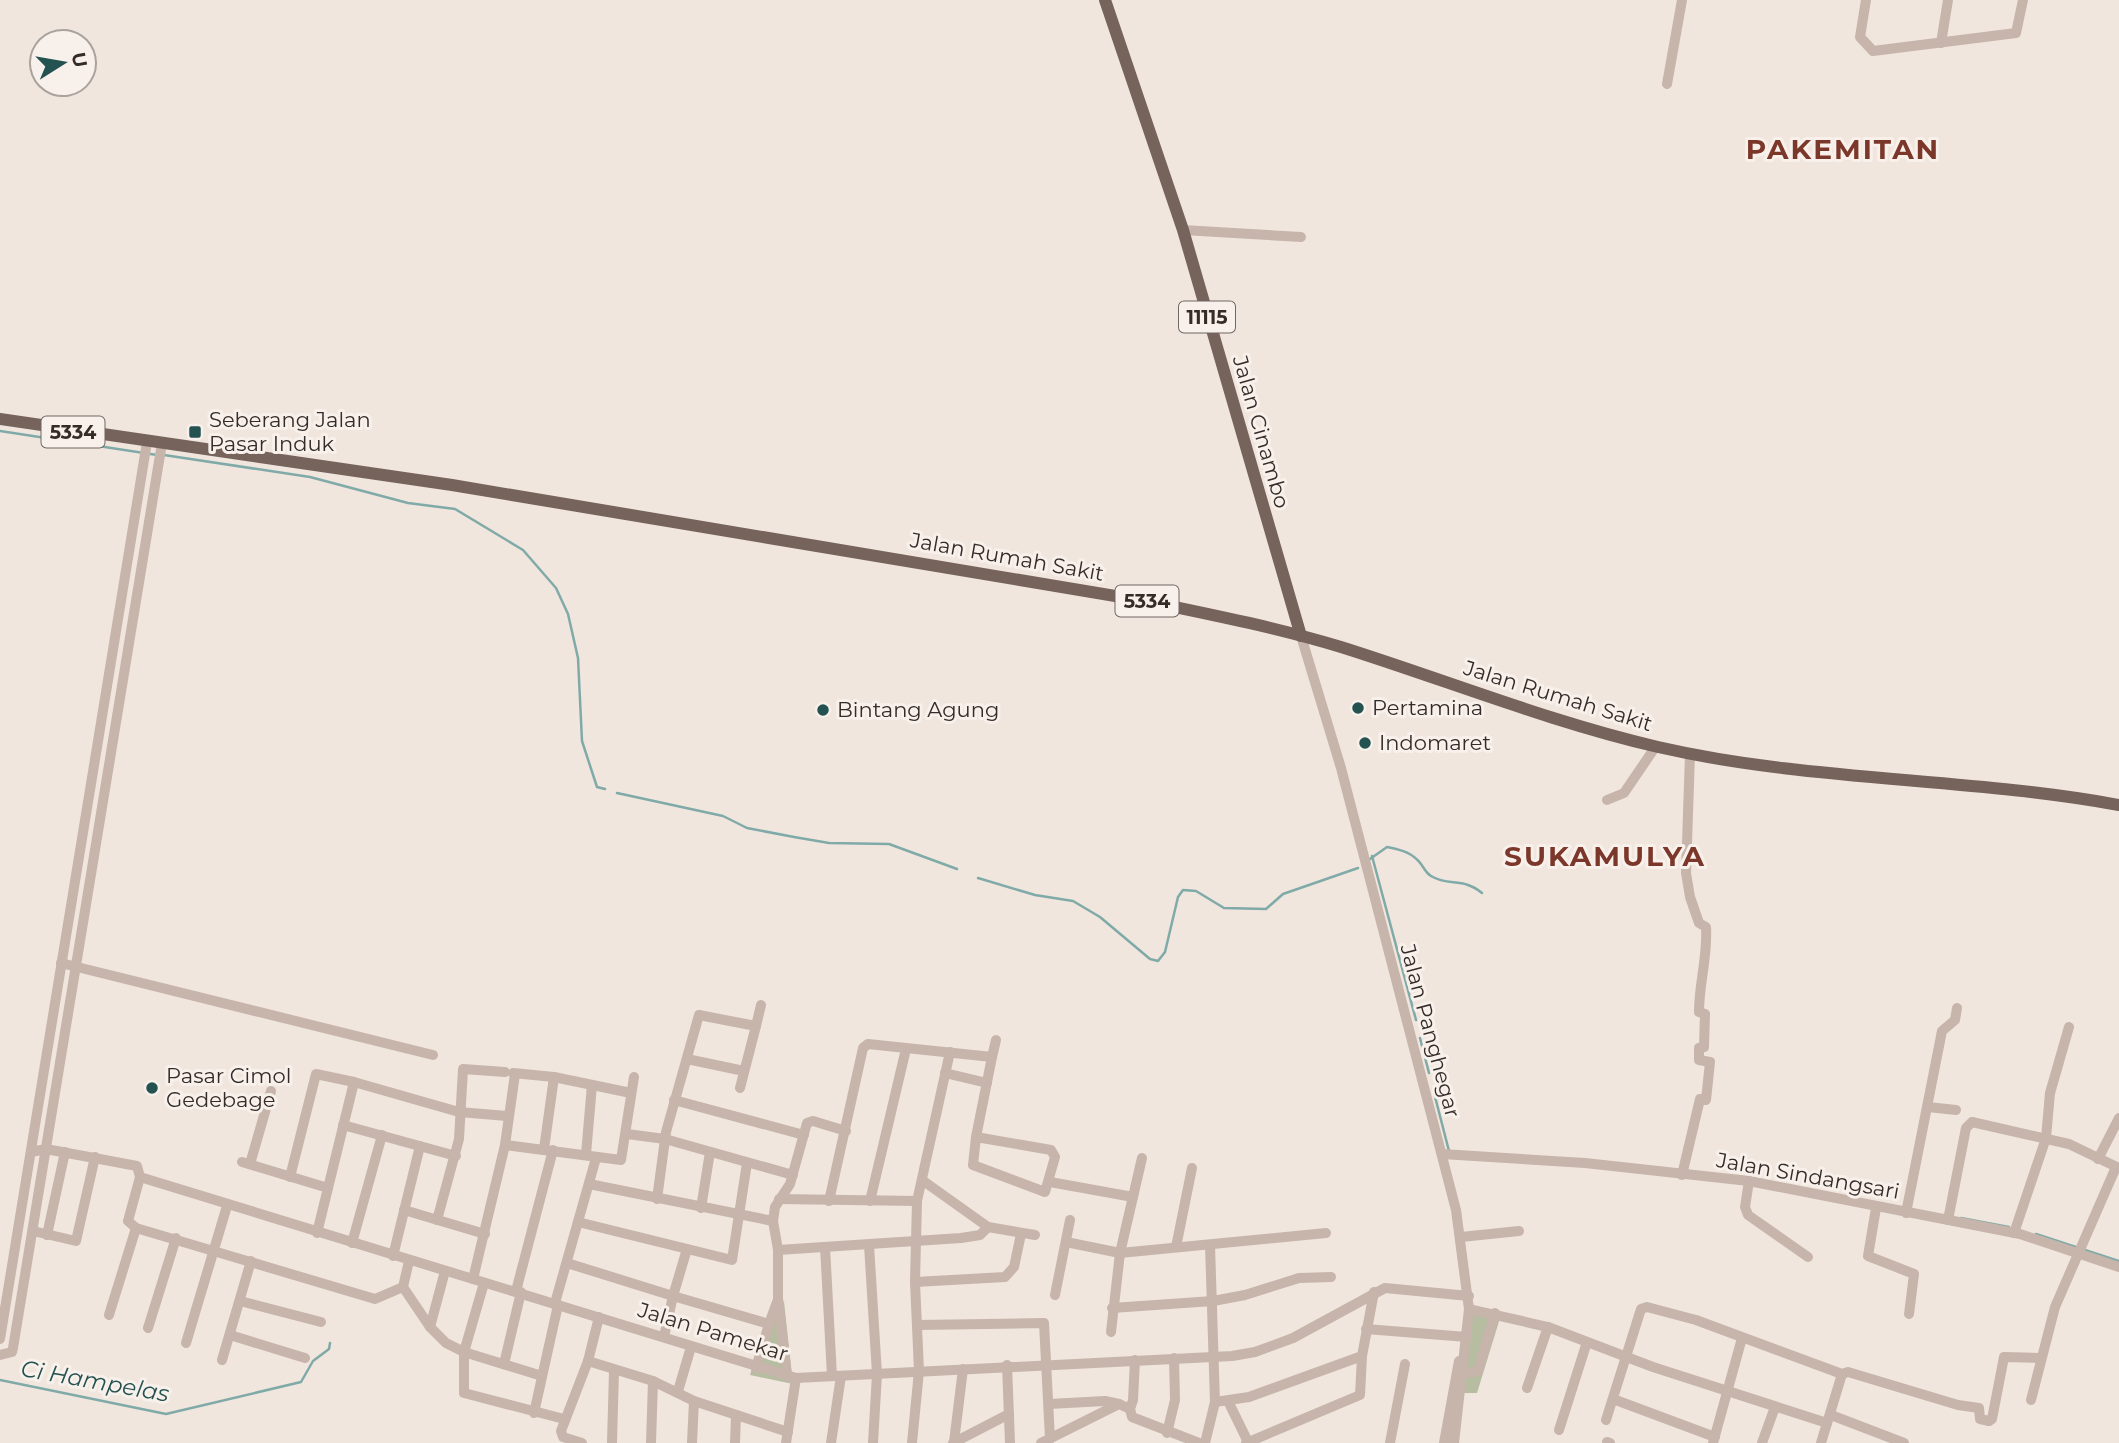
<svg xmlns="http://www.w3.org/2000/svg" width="2119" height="1443" viewBox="0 0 2119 1443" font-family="Montserrat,sans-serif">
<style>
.green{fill:#b6bda0}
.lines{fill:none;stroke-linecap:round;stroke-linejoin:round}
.stream{stroke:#80aaa8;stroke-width:2.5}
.minor{stroke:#c7b5ab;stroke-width:10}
.major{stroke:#76635c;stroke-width:12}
.poi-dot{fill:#235251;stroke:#f8f0ea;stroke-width:2.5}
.labels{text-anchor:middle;stroke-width:6;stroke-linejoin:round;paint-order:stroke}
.shield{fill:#f8f0ea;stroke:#706764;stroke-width:2}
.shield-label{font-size:19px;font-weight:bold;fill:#352c2a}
.poi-label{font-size:21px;fill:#352c2a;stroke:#f8f0ea;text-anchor:start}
.street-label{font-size:21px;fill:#352c2a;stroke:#f8f0ea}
.water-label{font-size:23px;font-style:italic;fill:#235251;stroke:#f8f0ea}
.district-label{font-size:28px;font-weight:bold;letter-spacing:2px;fill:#7c372b;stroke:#f8f0ea}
</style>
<rect width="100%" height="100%" fill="#f0e6de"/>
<!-- green -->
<g class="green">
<path d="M774,1296L784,1302L793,1384L750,1375Z"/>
<path d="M1469,1311L1500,1318L1477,1393H1461Z"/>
</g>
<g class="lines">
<!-- stream -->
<g class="stream">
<path d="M0,431L157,455"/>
<path d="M164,455L310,477L408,503L455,509L523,550L556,588L568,614L578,658L582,741L597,787L605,789"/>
<path d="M617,793L723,816L747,828L794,837L829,843L889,844L957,869"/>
<path d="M1372,856L1416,1020"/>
<path d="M1370,859L1387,847C1401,850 1412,852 1421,864C1424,868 1426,873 1431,876C1449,887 1463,877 1482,893"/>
<path d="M978,878L1035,895L1073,901L1100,917L1150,959L1158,961L1165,952L1178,897L1183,890L1196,891L1224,908L1266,909L1283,894L1358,868"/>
<path d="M1420,1038L1429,1073"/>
<path d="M1433,1089L1449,1151"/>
<path d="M1961,1218L2009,1227"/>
<path d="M2036,1234L2119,1261"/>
<path d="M0,1380L166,1414L301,1382L313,1361L329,1349L330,1343"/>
</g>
<!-- minor -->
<g class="minor">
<path d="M1866,0L1860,37L1873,51L2016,33L2023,0"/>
<path d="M1941,43L1948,0"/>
<path d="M1667,84L1682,0"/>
<path d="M1183,230L1301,237"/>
<path d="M1301,636L1341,768L1456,1210L1469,1309L1454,1443"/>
<path d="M1607,800L1624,793L1656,746"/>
<path d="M61,963L433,1055"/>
<path d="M756,1026L761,1005"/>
<path d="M992,1057L996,1040"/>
<path d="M687,1059L744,1071"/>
<path d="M513,1073L554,1077L631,1093"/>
<path d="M945,1073L987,1083"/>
<path d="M674,1100L804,1135"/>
<path d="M1928,1107L1956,1110"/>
<path d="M343,1125L456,1156"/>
<path d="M627,1134L665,1139L793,1175"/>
<path d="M505,1145L621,1160L634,1077"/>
<path d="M544,1149L554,1077"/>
<path d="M31,1152L46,1149L137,1166L140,1177L796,1378L1232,1356L1255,1352L1293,1338L1385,1288L1469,1296"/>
<path d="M586,1154L592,1085"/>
<path d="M1442,1154L1585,1163L1749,1181L2020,1234L2119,1267"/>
<path d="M2098,1159L2119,1118"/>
<path d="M242,1162L328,1188"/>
<path d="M250,1164L271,1091"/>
<path d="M1682,1175L1700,1099L1706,1100L1710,1062L1699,1060V1048L1704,1047L1705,1014L1699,1012C1699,983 1708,956 1706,927L1699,923L1690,897L1686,873L1690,754"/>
<path d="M140,1177L128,1221L136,1228L375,1299L403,1287"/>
<path d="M290,1177L316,1074L354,1082L459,1112L507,1116"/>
<path d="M922,1180L988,1227L1035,1235"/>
<path d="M1749,1181L1745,1207L1748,1215L1808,1257"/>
<path d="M1050,1182L1133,1197"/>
<path d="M589,1184L773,1221L778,1250V1298L787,1376"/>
<path d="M657,1199L666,1132L699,1015L756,1026L740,1088"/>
<path d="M779,1199L917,1201"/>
<path d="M829,1201L863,1048L868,1044L992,1057L976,1137L1051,1150L1055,1157L1045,1192L973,1165L976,1137"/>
<path d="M870,1201L906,1049"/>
<path d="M701,1208L710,1152"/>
<path d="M1876,1208L1868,1256L1914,1274L1909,1314"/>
<path d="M404,1210L485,1234"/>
<path d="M1906,1213L1942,1031L1955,1020L1957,1008"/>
<path d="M437,1220L459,1139L463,1069L505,1072"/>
<path d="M1948,1220L1966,1128L1972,1122L2069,1144L2119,1168"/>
<path d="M773,1221L775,1207L790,1184L807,1123L813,1121L846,1131"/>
<path d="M578,1222L732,1260L747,1163"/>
<path d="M33,1231L76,1241L95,1157"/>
<path d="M317,1233L354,1082"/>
<path d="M2014,1233L2046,1138L2050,1093L2069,1027"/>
<path d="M47,1235L65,1152"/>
<path d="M1461,1237L1519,1231"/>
<path d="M1066,1242L1120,1253L1326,1233"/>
<path d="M352,1243L382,1135"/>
<path d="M869,1245L877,1374L873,1443"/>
<path d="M825,1247L832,1376"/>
<path d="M1176,1247L1192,1168"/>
<path d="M778,1250L961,1238L980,1235L988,1227"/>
<path d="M393,1256L420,1146"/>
<path d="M567,1263L673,1296L687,1249"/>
<path d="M473,1279L505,1145L515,1074"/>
<path d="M915,1282L1005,1277L1014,1267L1021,1234"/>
<path d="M484,1283L464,1352L542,1376"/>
<path d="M403,1287L430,1327L446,1343L464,1352V1393L564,1419"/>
<path d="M403,1287L409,1261"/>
<path d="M516,1291L553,1150"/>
<path d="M1055,1295L1070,1220"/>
<path d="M240,1301L321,1322"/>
<path d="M555,1303L596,1158"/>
<path d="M1112,1308L1213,1301L1245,1295L1299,1278L1331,1277"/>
<path d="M1469,1309L1548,1327L1653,1367L1827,1423"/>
<path d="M109,1315L136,1228"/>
<path d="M918,1325L1044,1323L1050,1439"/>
<path d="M430,1327L445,1271"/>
<path d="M148,1328L176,1238"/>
<path d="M1366,1329L1467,1337"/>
<path d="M1111,1332L1120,1253L1142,1158"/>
<path d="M230,1335L305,1358"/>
<path d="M664,1337L673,1296L769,1324L777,1302"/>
<path d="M0,1339L147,442"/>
<path d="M186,1343L227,1206"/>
<path d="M0,1355L12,1352L13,1348L162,443"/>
<path d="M222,1360L251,1261"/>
<path d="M1135,1360L1133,1400L1130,1409L1132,1417L1199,1443"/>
<path d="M588,1361L653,1381L694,1401L788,1432"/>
<path d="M504,1364L521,1292"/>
<path d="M1007,1365L1010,1443"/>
<path d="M756,1368L769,1324"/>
<path d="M1463,1374L1478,1371L1495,1313"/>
<path d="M1527,1388L1548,1327"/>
<path d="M678,1391L691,1347"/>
<path d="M1613,1399L1715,1437"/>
<path d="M2031,1400L2055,1307L2116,1167"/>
<path d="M1228,1401L1248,1442"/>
<path d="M1215,1402L1249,1397L1362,1356"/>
<path d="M1049,1404L1105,1401L1119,1404"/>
<path d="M534,1413L558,1305"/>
<path d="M1831,1415L1904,1443"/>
<path d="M1606,1420L1641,1309L1647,1307L1696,1320L1842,1374L1848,1372L1958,1405L1979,1408L1980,1419L1989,1421L1992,1419L2004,1357L2040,1358"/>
<path d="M1559,1430L1587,1342"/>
<path d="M1167,1433L1175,1400L1174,1358"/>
<path d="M954,1442L963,1369"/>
<path d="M1607,1442L1610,1443"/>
<path d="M582,1443L563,1437L561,1431L588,1361L599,1317"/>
<path d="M612,1443L614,1371"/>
<path d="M651,1443L653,1381"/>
<path d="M692,1443L694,1401"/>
<path d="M735,1443L736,1415"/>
<path d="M786,1443L796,1378"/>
<path d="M831,1443L841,1376"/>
<path d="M912,1443L919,1371L915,1282L917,1201L950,1052"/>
<path d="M953,1443L1009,1414"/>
<path d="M1041,1443L1119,1404L1130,1409"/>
<path d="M1205,1443L1215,1402L1210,1245"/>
<path d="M1246,1443L1360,1395L1362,1356L1374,1292"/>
<path d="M1390,1443L1405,1364"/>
<path d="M1444,1443L1459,1361"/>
<path d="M1713,1443L1742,1338"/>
<path d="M1762,1443L1775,1407"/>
<path d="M1821,1443L1842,1374"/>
</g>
<!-- major -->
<g class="major">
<path d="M1105,0L1183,230L1301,636"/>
<path d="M0,419L452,485L1151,602C1214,615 1278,628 1341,647C1446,680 1550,722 1658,747C1811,782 1966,777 2119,805"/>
</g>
</g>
<!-- markers -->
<g class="poi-dot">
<rect x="188" y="425" width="14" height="14" rx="3.5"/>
<circle cx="1358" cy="708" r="7"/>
<circle cx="823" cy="710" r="7"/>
<circle cx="1365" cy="743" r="7"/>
<circle cx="152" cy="1088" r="7"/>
</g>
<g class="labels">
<!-- shield labels -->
<g class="shield">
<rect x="1179" y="301.5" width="56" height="31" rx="5"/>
<rect x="41.5" y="416.5" width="63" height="31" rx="5"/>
<rect x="1115.5" y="585.5" width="63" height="31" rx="5"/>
</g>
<g class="shield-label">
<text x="1207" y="324">11115</text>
<text x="73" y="439">5334</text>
<text x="1147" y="608">5334</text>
</g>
<!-- poi labels -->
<g class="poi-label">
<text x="209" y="427">Seberang Jalan<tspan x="209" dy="24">Pasar Induk</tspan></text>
<text x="1372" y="715">Pertamina</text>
<text x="837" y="717">Bintang Agung</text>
<text x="1379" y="750">Indomaret</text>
<text x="166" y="1083">Pasar Cimol<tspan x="166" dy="24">Gedebage</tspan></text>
</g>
<!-- street labels -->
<g class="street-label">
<text transform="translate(1261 432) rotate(74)" y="7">Jalan Cinambo</text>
<text transform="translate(1007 557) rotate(10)" y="7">Jalan Rumah Sakit</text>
<text transform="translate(1558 696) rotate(17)" y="7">Jalan Rumah Sakit</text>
<text transform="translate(1430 1031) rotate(75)" y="7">Jalan Panghegar</text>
<text transform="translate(1808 1176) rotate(10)" y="7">Jalan Sindangsari</text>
<text transform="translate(713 1332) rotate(17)" y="7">Jalan Pamekar</text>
</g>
<!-- water labels -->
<g class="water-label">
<text transform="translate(95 1381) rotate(10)" y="8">Ci Hampelas</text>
</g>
<!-- district labels -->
<g class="district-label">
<text x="1843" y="159">PAKEMITAN</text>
<text x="1605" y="866">SUKAMULYA</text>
</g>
</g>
<!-- north arrow -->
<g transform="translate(63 63) rotate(79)"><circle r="33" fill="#f8f0ea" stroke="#aaa29d" stroke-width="2"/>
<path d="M0-5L12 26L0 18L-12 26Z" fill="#235251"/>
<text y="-10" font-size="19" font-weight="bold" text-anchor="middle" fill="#352c2a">U</text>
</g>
</svg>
